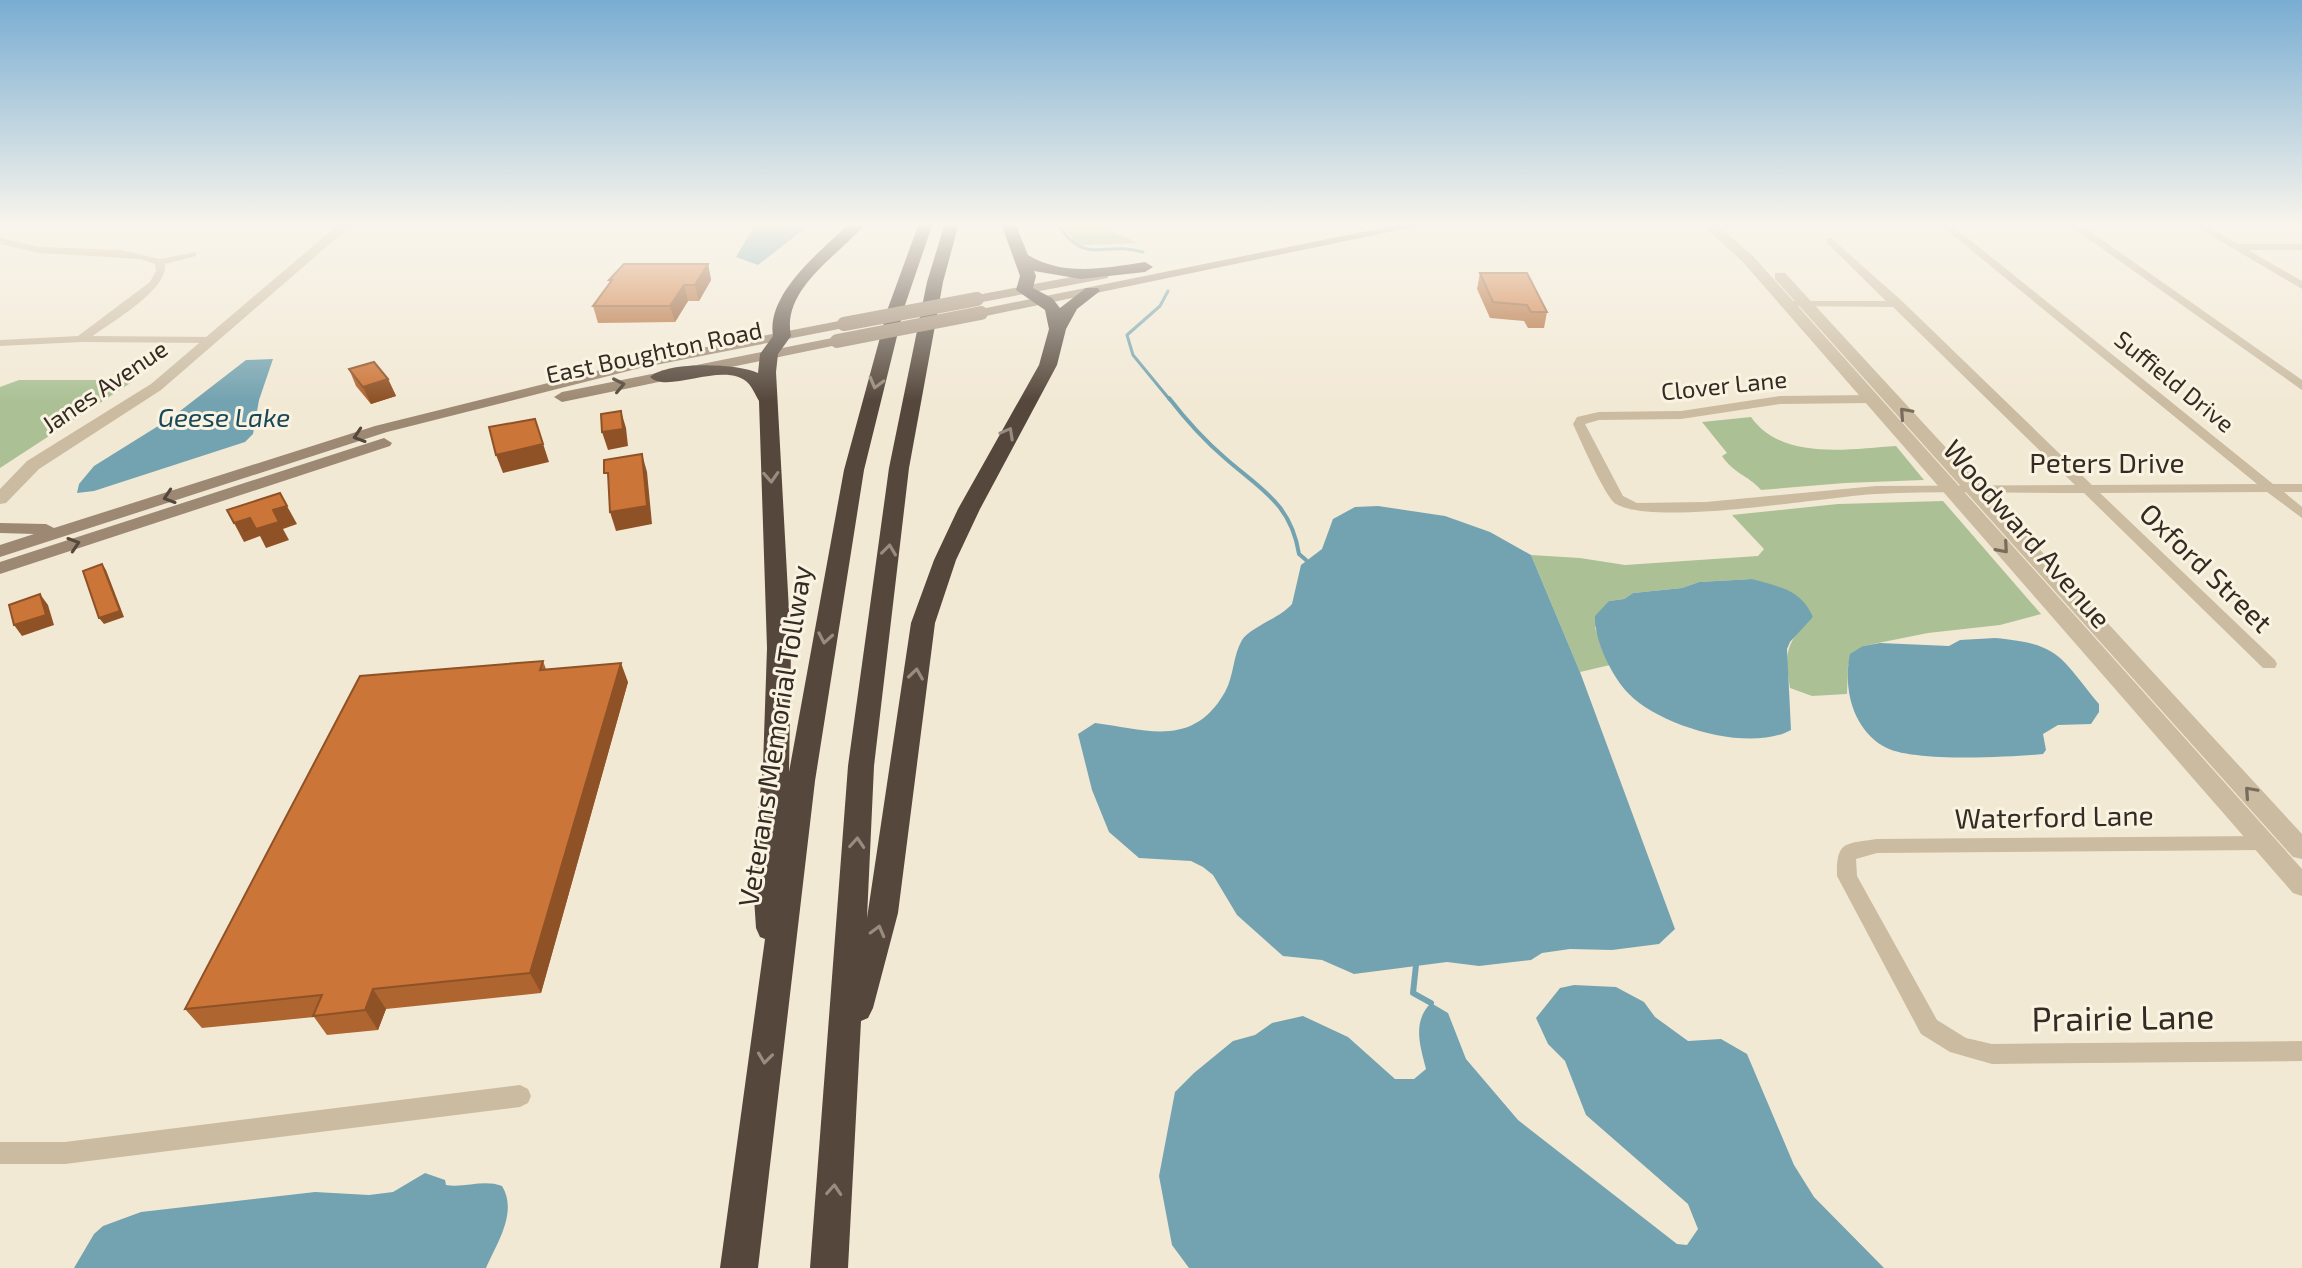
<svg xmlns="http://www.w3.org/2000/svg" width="2302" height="1268" viewBox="0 0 2302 1268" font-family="'Exo 2',sans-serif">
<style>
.green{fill:#abc195}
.water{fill:#73a3b0}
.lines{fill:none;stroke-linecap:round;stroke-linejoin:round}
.stream-far2{stroke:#73a3b0;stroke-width:3}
.stream-far1{stroke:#73a3b0;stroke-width:4}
.stream{stroke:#73a3b0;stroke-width:6}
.minor{fill:#cabba1;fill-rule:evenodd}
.tertiary{fill:#cabba1;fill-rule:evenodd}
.secondary{fill:#9d8973;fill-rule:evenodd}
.motorway{fill:#55473b;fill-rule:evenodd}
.secondary-bridge{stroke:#9d8973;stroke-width:14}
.wall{fill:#af6530}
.shaded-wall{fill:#8f5227}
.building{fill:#cc7538;stroke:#8f5227;stroke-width:2}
.oneway{stroke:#978c7d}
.oneway2{stroke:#54483c}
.oneway3{stroke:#786c5c}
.labels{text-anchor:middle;stroke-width:6;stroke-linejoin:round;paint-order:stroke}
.far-street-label{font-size:24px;fill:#342c24;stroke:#faf3e1}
.far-water-label{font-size:26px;font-style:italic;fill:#184857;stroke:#faf3e1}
.street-label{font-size:28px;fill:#342c24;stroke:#faf3e1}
.near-street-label{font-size:34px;fill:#342c24;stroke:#faf3e1}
</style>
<rect width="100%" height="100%" fill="#f2e9d5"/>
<!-- green -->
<g class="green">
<path d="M1065,223H1092L1139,243L1081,245L1073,241Z"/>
<path d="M19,380H135L0,468V387Z"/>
<path d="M1751,417C1782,461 1849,449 1896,446L1924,480L1845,483L1761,490C1748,475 1734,474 1722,456L1727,453L1702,422Z"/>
<path d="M1943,501L2041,614L2000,625L1928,633L1863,646L1848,665L1847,694L1812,696L1790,688C1784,652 1786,642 1813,617L1752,579L1699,582L1682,588L1633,593L1624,599L1609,601L1595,628L1610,665L1580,672L1531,555L1580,558L1625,565L1758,556L1764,549L1732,515L1838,504Z"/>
</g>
<!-- water -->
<g class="water">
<path d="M756,223H812L758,265L736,257Z"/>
<path d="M273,359L259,400L253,434L245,442L94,491L77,493L79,484L94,466L171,418L246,360Z"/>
<path d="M1378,506L1445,516L1490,532L1531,555L1580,672L1675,929L1659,944L1612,950L1570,949L1542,953L1531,960L1479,966L1447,962L1354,974L1322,960L1283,956L1237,915L1213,875L1203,867L1191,861L1139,858L1109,832L1092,790L1078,734L1095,723C1148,730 1193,748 1225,692C1234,676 1233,655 1242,640C1251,627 1280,618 1292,604L1301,565L1322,549L1333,519L1355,507Z"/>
<path d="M1752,579C1779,587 1801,589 1813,617L1790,642L1787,649L1791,730C1749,753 1660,726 1629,694C1612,677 1594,640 1595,616L1609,601L1624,599L1633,593L1682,588L1699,582Z"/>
<path d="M1995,638C2061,644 2059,656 2099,704V712L2091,724L2058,725L2043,734L2046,750L2043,754C2011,757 1909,763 1883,746C1852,727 1843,688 1850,654L1863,646L1880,643L1949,646L1960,640Z"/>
<path d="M1574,985L1616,987L1644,1002L1655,1017L1688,1041L1721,1039L1747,1054L1794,1165L1814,1197L1884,1268H1189L1172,1245L1159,1176L1175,1092L1194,1073L1233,1041L1255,1035L1272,1023L1303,1016L1348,1037L1395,1079H1414L1426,1069C1420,1045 1412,1022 1431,1003L1448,1013L1466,1059L1518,1120L1677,1244L1687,1245L1698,1229L1688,1204L1586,1115L1565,1061L1548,1044L1536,1018L1560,988Z"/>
<path d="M425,1173L445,1180L446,1185C465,1188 484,1179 502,1186C518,1212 497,1243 486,1268H74L94,1234L103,1226L141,1212L315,1192L369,1195L393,1192Z"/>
</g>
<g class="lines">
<!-- stream-far2 -->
<g class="stream-far2">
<path d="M1057,223C1086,268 1101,240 1143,252"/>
<path d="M1168,291L1160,306L1127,335L1133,355L1170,400"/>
</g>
<!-- stream-far1 -->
<path class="stream-far1" d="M1169,398C1186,420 1204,440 1225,458C1260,489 1291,503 1299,554L1306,560"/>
<!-- stream -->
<path class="stream" d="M1416,965L1413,993L1431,1003"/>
<!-- minor -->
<g class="minor">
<path d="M1938,223H1949L2273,484H2302V492H2284L2302,507V518L2267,492L2100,493L2275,660L2277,664L2275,668H2263L2084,493C2015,493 1945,491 1876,494C1822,497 1656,527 1616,504C1605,497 1580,439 1573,424L1577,417L1599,412L1681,411L1780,396L1871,395L1877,399L1871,403L1780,404L1681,419L1599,420L1585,424L1623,496L1637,503L1706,502L1876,486L2075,485L1893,307L1789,306L1787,304L1793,301H1886L1827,243V239L1831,238L1903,302L2092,485L2257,484Z"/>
<path d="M2066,223H2078L2302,380V390Z"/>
<path d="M2190,223H2202L2238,244H2302V250H2248L2302,281V289Z"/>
<path d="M0,238L39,247L121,250L160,259L196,252V256L165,264C168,290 113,321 93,336L212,337L218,340L212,343L81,342L0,346V340L78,336L150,282L156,271L155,264L140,259L39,253L0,244Z"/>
<path d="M2264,836L2271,838L2274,843L2271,848L2264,850L1877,853L1856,859L1857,876L1937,1020L1966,1038L1992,1044L2302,1041V1061L1992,1064L1950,1052L1921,1034L1837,876C1836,840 1846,844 1877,839Z"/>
<path d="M520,1085L528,1089L531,1096L528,1103L520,1107L65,1164H0V1142H65Z"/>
</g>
<!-- tertiary -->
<g class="tertiary">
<path d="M340,223H354L161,390L39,469L6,503L0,504V489L27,461L151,384Z"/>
<path d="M1700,223H1714L1752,255L2302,869V896L2293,893L1742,261Z"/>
<path d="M1775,273H1785L2302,834V859L2293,857L1775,279Z"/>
</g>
<!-- secondary -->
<g class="secondary">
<path d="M1407,223H1432L981,317L974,313L981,309Z"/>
<path d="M1103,271L1108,272V278L977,303L970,299L977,295Z"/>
<path d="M844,320L851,324L849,327L640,368L387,432L0,557V545L34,534L0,533V523L46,524L54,528L375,426L640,360Z"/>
<path d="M837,337L842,338V344L562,402L554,397L562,392Z"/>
<path d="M384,438L392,443L390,446L0,574V562Z"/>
</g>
<!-- motorway -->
<g class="motorway">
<path d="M850,223H866C840,255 781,288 791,336L778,354L776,372L791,648L789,772L844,470L888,308L919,223H933L904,308L864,470L815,781L758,1268H720L765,939L760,937L756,928L752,867L763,766L767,648L759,401C756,396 753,389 749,384C726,359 668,395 650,377C667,361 737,363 758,373L760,354L773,336C766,293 822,250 850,223Z"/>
<path d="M945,223H959L943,282L909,468L874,766L867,918L911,623L934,560L958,509L1039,365L1049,329L1045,310L1016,290L1020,276L1001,223H1015L1028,255C1065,277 1104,268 1145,262L1153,267L1145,272L1081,279L1034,271L1036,276L1033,288L1052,298L1060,308L1086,288H1098L1100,291L1077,309L1066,329L1057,365L980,509L956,560L935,623L898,913L873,1008L868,1018L861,1021L848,1268H810L848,766L889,468L927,282Z"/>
</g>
<!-- secondary-bridge -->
<g class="secondary-bridge">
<path d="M844,324L977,299"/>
<path d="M837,341L981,313"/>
</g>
</g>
<!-- wall -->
<g class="wall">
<path d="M708,264L711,280L699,301H688L675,322L598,323L593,306L610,284L609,280Z"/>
<path d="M1480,273L1547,312L1544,328H1528L1524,321L1490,318L1477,289Z"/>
<path d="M349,369L388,379L396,396L371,404L356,386Z"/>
<path d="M543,661L546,669L628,682L541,993L386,1009L378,1030L327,1035L314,1017L202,1028L185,1009Z"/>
</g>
<!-- shaded-wall -->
<g class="shaded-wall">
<path d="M708,264L711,280L699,301L695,285Z"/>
<path d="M684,285L688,301L675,322L670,306Z"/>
<path d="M388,379L396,396L371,404L363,387Z"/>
<path d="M621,411L626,428L628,446L608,450L602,432Z"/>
<path d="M535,419L549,462L503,473L496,455Z"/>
<path d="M642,454L647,472L652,524L616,531L610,512Z"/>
<path d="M287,506L297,524L283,529L289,540L266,548L260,536L244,542L234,523Z"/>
<path d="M102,564L106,570L124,617L104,624L99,618Z"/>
<path d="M40,594L48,605L54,625L22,636L14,625Z"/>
<path d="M621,663L628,682L541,993L530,973Z"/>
<path d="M373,989L386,1009L378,1030L365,1010Z"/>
</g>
<!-- building -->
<g class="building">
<path d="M624,264H708L695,285H684L670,306H593L612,280H609Z"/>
<path d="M1480,273H1527L1547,312H1531L1527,305L1493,302Z"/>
<path d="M374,362L388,379L363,387L349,369Z"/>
<path d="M621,411L623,429L602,432L601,414Z"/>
<path d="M535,419L543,444L496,455L489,427Z"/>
<path d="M642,454L647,506L610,512L608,473H604V460Z"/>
<path d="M280,493L287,506L273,510L279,522L256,529L250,518L234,523L227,510Z"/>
<path d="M102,564L120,611L99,618L83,571Z"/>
<path d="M40,594L46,615L14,625L9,605Z"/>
<path d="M543,661L540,670L621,663L530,973L373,989L365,1010L313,1016L322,995L185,1009L360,676Z"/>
</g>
<!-- one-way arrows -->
<defs><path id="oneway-chevron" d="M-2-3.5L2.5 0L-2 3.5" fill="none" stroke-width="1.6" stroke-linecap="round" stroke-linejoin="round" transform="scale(2)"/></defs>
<g class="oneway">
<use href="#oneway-chevron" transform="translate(876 383) rotate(105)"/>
<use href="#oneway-chevron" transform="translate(1008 433) rotate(-61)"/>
<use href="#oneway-chevron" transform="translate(771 477) rotate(87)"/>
<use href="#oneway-chevron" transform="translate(889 550) rotate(-83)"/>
<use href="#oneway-chevron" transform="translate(825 638) rotate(100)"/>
<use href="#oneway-chevron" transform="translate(916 674) rotate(-82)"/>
<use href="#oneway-chevron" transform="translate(857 843) rotate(-86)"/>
<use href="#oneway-chevron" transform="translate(878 931) rotate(-75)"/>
<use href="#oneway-chevron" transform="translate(765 1058) rotate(97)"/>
<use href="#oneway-chevron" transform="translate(834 1190) rotate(-86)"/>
</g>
<g class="oneway2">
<use href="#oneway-chevron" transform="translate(619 385) rotate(-12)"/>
<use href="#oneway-chevron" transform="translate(359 436) rotate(162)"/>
<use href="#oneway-chevron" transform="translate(169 497) rotate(162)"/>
<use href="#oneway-chevron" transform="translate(74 544) rotate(-18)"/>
</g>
<g class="oneway3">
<use href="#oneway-chevron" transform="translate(1905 413) rotate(-132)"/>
<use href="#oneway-chevron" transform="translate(2003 548) rotate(49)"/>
<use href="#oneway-chevron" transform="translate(2250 792) rotate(-132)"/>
</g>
<!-- sky -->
<linearGradient id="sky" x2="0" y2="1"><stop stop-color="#79add2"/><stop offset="0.56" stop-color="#f9f5ec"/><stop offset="1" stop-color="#f9f5ec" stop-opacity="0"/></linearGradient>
<rect width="2302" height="401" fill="url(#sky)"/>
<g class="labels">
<!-- far-street labels -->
<g class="far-street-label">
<text transform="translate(654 353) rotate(-12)" y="8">East Boughton Road</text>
<text transform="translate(2174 382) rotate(39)" y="8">Suffield Drive</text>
<text transform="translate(1724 386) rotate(-6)" y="8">Clover Lane</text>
<text transform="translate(105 387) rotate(-34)" y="8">Janes Avenue</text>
</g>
<!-- far-water labels -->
<g class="far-water-label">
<text x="224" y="427">Geese Lake</text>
</g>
<!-- street labels -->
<g class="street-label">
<text x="2107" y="473">Peters Drive</text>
<text transform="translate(2027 534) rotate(49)" y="10">Woodward Avenue</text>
<text transform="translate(2206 568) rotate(44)" y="10">Oxford Street</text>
<text transform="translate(775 736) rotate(-81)" y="10">Veterans Memorial Tollway</text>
<text transform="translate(2054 817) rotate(-1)" y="10">Waterford Lane</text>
</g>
<!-- near-street labels -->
<g class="near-street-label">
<text transform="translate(2123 1018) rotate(-1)" y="12">Prairie Lane</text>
</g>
</g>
</svg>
